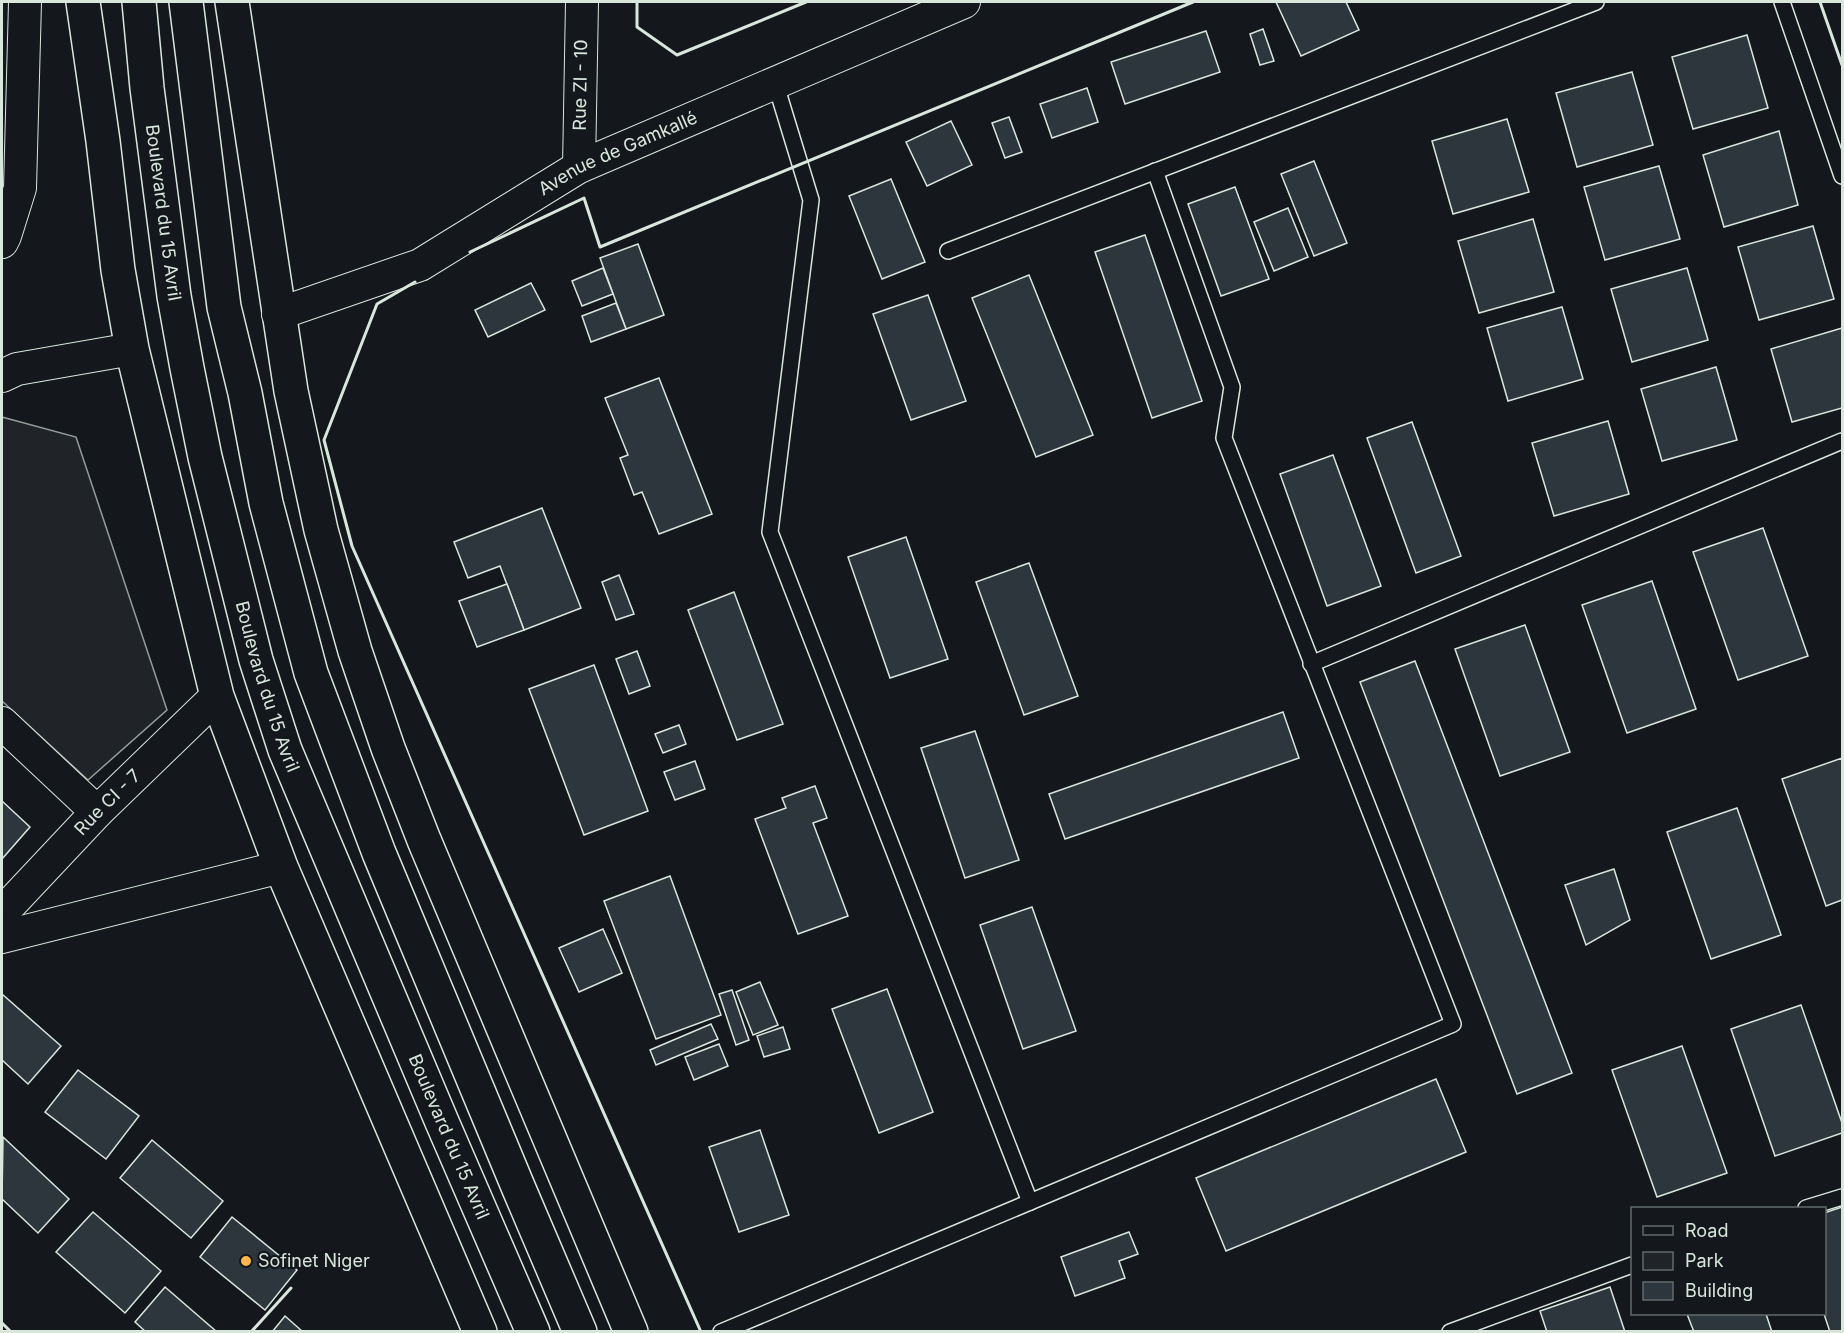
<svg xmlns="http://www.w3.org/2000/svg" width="1844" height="1333" viewBox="0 0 1844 1333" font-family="Inter,sans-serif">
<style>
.green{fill:#202428;stroke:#939e99;stroke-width:1.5}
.building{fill:#2c363c;stroke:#d8e6dc;stroke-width:1.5}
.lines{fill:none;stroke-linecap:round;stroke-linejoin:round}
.lane-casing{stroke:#d8e6dc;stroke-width:18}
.street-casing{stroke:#d8e6dc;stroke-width:34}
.primary-casing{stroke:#d8e6dc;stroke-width:36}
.highway-casing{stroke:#d8e6dc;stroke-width:36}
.lane{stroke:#14181c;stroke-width:15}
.street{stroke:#14181c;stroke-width:32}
.primary{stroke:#14181c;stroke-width:33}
.highway{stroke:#14181c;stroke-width:33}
.wall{stroke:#d8e6dc;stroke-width:3}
.poi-dot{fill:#ffb74d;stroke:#14181c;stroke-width:2}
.labels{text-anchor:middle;stroke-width:4.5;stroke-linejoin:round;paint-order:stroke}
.street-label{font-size:18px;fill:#d8e6dc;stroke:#14181c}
.poi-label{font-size:18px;fill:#d8e6dc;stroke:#14181c;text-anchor:start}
</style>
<rect width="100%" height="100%" fill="#14181c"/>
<!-- green -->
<path class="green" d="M2,417L76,437L167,710L88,780L2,701Z"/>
<!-- building -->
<g class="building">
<path d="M1276,2H1346L1359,30L1301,56Z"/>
<path d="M1263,29L1274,61L1260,65L1250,34Z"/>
<path d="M1206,31L1220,72L1125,104L1111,62Z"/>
<path d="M1747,35L1768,108L1693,129L1672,57Z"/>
<path d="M1632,72L1653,145L1577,167L1556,93Z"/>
<path d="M1087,88L1098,122L1052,138L1040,104Z"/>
<path d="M1009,117L1022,152L1005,158L992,123Z"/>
<path d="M1507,119L1529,192L1453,214L1432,141Z"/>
<path d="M951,121L972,165L927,186L906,142Z"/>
<path d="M1779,131L1798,205L1724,227L1703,155Z"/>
<path d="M1314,161L1347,243L1314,256L1281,174Z"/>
<path d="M1659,166L1680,239L1605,260L1584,187Z"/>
<path d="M891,179L925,262L882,279L849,196Z"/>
<path d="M1235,187L1269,279L1221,296L1188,204Z"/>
<path d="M1288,208L1308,257L1274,271L1254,222Z"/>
<path d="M1533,219L1554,292L1479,313L1458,241Z"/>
<path d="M1813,226L1834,299L1759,320L1738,247Z"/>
<path d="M1145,235L1202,401L1152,418L1095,252Z"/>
<path d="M638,244L664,315L626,329L600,258Z"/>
<path d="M603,268L613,294L582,306L572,281Z"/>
<path d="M1687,268L1708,340L1632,362L1611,289Z"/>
<path d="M1029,275L1093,435L1036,457L972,298Z"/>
<path d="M531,283L545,310L488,337L475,310Z"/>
<path d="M928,295L966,401L911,420L873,314Z"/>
<path d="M616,303L626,329L591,342L582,316Z"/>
<path d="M1562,307L1583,379L1508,401L1487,328Z"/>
<path d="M1842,328V408L1792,422L1771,349Z"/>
<path d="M1716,367L1737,440L1662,461L1641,389Z"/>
<path d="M659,378L712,514L659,534L642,492L634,495L620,458L628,455L605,398Z"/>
<path d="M1608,421L1629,494L1554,516L1532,443Z"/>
<path d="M1412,422L1461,556L1416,573L1367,438Z"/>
<path d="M1333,455L1381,586L1327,606L1280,474Z"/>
<path d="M542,508L581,608L524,630L500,566L468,578L454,542Z"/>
<path d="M1763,528L1808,656L1738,680L1693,552Z"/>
<path d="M906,537L948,659L890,678L848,557Z"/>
<path d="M1029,563L1078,696L1024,715L976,582Z"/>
<path d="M619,575L634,614L616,620L602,582Z"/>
<path d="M1652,581L1696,709L1627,733L1582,605Z"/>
<path d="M507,584L524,630L477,647L459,601Z"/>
<path d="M734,592L783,724L737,740L688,610Z"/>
<path d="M1525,625L1570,752L1500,776L1455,649Z"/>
<path d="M637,651L650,686L629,694L616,659Z"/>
<path d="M1415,661L1572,1073L1517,1094L1360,682Z"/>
<path d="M594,665L648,811L584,835L529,689Z"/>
<path d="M1283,712L1299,758L1065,839L1049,794Z"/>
<path d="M679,725L686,744L663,753L655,734Z"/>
<path d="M975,731L1019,860L965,878L921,748Z"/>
<path d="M1842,758V900L1826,906L1782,779Z"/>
<path d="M695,761L705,789L675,800L664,772Z"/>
<path d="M815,786L827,818L813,823L848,916L798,934L755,819L786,808L782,798Z"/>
<path d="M2,801L30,827L2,859Z"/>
<path d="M1737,808L1781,935L1711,959L1667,832Z"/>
<path d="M1614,869L1630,920L1586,945L1565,885Z"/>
<path d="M670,876L721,1015L656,1039L604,901Z"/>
<path d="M1032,907L1076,1031L1023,1049L980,925Z"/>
<path d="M603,929L622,973L579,992L559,948Z"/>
<path d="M760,982L778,1025L753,1035L736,992Z"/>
<path d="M887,989L933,1112L879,1133L832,1009Z"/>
<path d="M732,990L749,1040L736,1045L719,994Z"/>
<path d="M2,994L61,1046L28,1084L2,1060Z"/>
<path d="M1801,1005L1842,1123V1133L1775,1156L1731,1029Z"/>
<path d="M711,1024L718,1039L656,1065L650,1050Z"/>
<path d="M783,1027L790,1049L764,1057L757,1036Z"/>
<path d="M719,1044L728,1066L694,1080L685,1057Z"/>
<path d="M1682,1046L1727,1173L1657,1197L1612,1070Z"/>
<path d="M78,1070L139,1116L106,1159L45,1112Z"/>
<path d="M1436,1079L1466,1152L1226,1251L1196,1178Z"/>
<path d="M760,1130L789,1215L739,1232L709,1147Z"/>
<path d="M3,1137L69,1199L38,1233L2,1199Z"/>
<path d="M152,1140L223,1201L191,1238L120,1178Z"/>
<path d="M1842,1207V1332H1830L1824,1314V1213Z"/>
<path d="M93,1212L161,1271L125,1313L56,1252Z"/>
<path d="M232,1217L297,1270L265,1310L200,1257Z"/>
<path d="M1129,1232L1138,1254L1119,1261L1125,1278L1075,1296L1061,1257Z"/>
<path d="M165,1287L217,1332H146L135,1322Z"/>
<path d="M1610,1287L1625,1332H1547L1540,1311Z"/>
<path d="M1687,1314H1766L1772,1332H1694Z"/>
<path d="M285,1316L303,1332H272Z"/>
</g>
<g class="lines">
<!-- lane casing -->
<g class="lane-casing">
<g id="lane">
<path d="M1782,2L1842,176"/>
<path d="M775,82L811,200L770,532L1030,1202"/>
<path d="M948,251L1596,2"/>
<path d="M1311,664L1842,441"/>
<path d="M1806,1208L1842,1197"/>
<path d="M721,1332L1453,1024L1224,438L1232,387L1155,171"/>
<path d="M1450,1332L1632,1265"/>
</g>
</g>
<!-- street casing -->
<g class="street-casing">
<g id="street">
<path id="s1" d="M579,167L582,2"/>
<path d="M2,242L5,236L20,188L25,2"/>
<path id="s2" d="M278,314L420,265L579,167L964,2"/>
<path d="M2,376L17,369L132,349"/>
<path d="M2,723L97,812"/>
<path id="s3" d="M2,913L97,812L217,696"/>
<path d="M2,937L281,867"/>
</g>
</g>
<!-- primary casing -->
<g class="primary-casing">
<g id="primary">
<path d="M83,2L103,141L118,270L132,349L217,696L281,867L480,1332"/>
<path d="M232,2L291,391L321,530L355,651L388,748L424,840L631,1332"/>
</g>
</g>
<!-- highway casing -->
<g class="highway-casing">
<g id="highway">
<path id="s4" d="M139,2L147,88L174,296L187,368L205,457L256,660L285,750L442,1122L533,1332"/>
<path d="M186,2L224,307L245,393L266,503L311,673L379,853L519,1189L580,1332"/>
</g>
</g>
<!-- lane -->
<use href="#lane" class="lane"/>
<!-- street -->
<use href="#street" class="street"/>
<!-- primary -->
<use href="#primary" class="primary"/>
<!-- highway -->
<use href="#highway" class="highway"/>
<!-- wall -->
<g class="wall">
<path d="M637,2V27L677,55L806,2"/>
<path d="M1820,2L1842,65"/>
<path d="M470,252L584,198L600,247L1193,2"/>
<path d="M415,282L377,304L324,440L352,546L701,1332"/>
<path d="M2,1323L11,1332"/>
<path d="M251,1332L291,1288"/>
</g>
</g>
<!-- markers -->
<circle class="poi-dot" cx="246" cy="1261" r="6"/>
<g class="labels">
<!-- street labels -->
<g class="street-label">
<text dy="6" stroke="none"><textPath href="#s1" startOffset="82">Rue ZI - 10</textPath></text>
<text dy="6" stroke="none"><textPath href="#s2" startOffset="378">Avenue de Gamkallé</textPath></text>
<text dy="6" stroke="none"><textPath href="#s4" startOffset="212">Boulevard du 15 Avril</textPath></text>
<text dy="6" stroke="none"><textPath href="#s4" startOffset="698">Boulevard du 15 Avril</textPath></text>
<text dy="6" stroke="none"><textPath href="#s3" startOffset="153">Rue CI - 7</textPath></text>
<text dy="6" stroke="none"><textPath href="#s4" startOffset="1184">Boulevard du 15 Avril</textPath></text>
</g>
<!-- poi labels -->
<g class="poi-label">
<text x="258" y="1267">Sofinet Niger</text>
</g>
</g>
<!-- border -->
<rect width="1844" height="1333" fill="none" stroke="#d8e6dc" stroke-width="6"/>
<!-- legend -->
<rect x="1631" y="1207" width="195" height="108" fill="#14181c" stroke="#626a69" stroke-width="1.5"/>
<rect x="1643" y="1226" width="30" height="9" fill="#14181c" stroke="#626a69" stroke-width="1.5"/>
<text x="1685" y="1237" font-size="18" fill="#d8e6dc">Road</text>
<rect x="1643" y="1252" width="30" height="18" fill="#202428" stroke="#626a69" stroke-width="1.5"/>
<text x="1685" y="1267" font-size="18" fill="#d8e6dc">Park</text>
<rect x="1643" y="1282" width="30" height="18" fill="#2c363c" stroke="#626a69" stroke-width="1.5"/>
<text x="1685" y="1297" font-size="18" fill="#d8e6dc">Building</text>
</svg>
